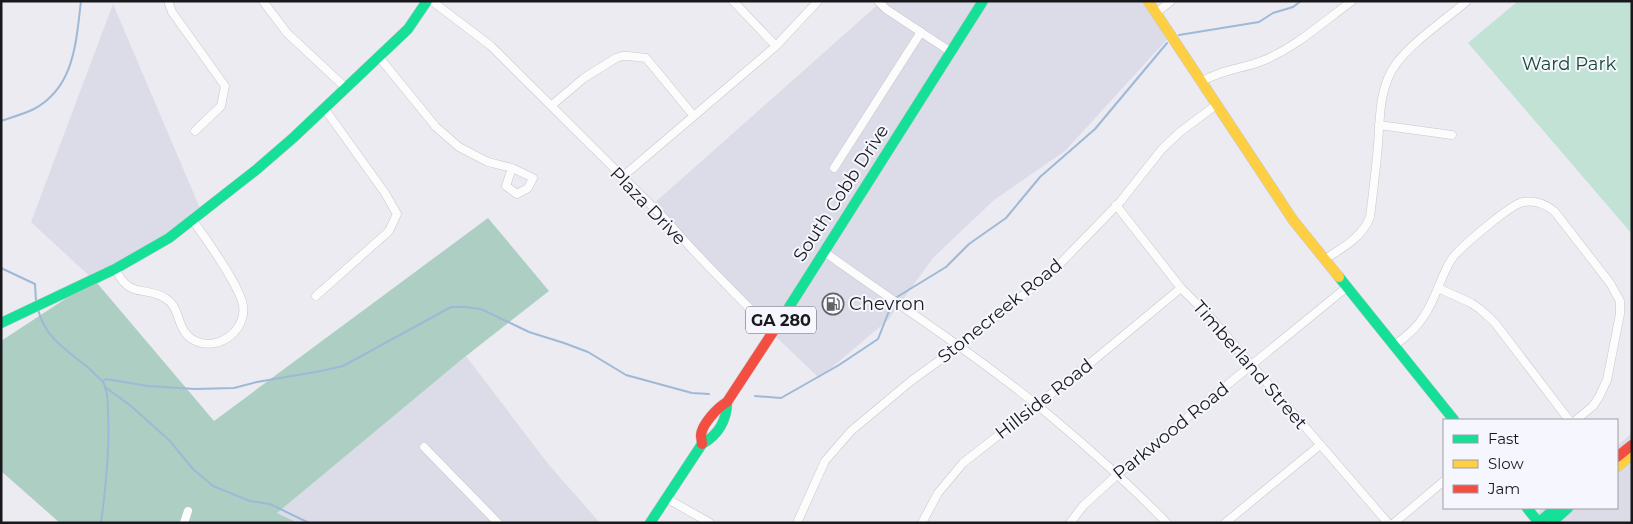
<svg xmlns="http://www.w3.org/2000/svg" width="1633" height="524" viewBox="0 0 1633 524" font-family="Montserrat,sans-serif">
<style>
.built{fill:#dcdce8}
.green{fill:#c2e2d6}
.forest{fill:#adcec2}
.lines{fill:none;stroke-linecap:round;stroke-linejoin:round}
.stream{stroke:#9eb9d7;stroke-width:2}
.street-casing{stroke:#c7c7cc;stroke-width:9}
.fast-casing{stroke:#c7c7cc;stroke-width:11}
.slow-casing{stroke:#c7c7cc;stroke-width:11}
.jam-casing{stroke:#c7c7cc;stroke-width:11}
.street{stroke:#fcfcfd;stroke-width:8}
.fast{stroke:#16e098;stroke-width:10}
.slow{stroke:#ffcf43;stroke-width:10}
.jam{stroke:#f24e42;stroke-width:10}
.labels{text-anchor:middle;stroke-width:4;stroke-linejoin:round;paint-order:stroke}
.shield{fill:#f6f6ff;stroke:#5b5b61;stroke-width:1}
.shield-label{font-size:16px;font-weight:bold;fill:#19191d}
.park-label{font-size:18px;fill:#184936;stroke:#f6f6ff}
.street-label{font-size:18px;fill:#19191d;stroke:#f6f6ff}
.poi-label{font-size:18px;fill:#19191d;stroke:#f6f6ff;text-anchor:start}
</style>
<rect width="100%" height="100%" fill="#ebebf1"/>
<!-- built -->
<g class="built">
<path d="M882,1H1148L1171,35L1065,151L994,200L933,258L888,320L819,378L768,329L651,206Z"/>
<path d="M113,4L202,213L97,283L31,222Z"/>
<path d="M466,356L549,465L600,523H298L277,513Z"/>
<path d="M1632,433V523H1537L1532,517L1543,508H1617V446Z"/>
</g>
<!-- green -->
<path class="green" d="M1518,1H1632V234L1468,43Z"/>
<!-- forest -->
<path class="forest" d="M488,218L549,291L466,356L277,513L298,523H60L1,471V341L85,286L97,283L214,421Z"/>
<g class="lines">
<!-- stream -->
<g class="stream">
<path d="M1179,35L1259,22L1273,13L1293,7L1301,1"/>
<path d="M1,121C12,117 24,114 34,109C75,87 76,41 81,1"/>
<path d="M1,268L35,284L36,302"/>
<path d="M897,297L946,267L969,244L1006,218L1040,177L1095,129L1167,43"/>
<path d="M38,309C44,338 71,353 92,371C95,375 100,378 103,382C108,390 108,403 108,412C110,449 106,486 101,523"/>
<path d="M103,381L106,379L148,386L195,389L234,388L257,382L321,371L343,366L451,307H465L481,309L529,332L564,343L588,352L626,375L692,393L709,394"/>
<path d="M105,387L131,406L170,441L193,469L213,486L250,501L270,504L309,523"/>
<path d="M755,396L781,398L839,365L878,339L891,306"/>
</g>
<!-- street casing -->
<g class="street-casing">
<g id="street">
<path d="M168,1L172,12L225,86L221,106L195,131"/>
<path d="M263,1L287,33L346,88"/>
<path d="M432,1L491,46L667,221C700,260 737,295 773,332"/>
<path d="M733,1L776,46"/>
<path d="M878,1L886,9L951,52"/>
<path d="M1156,13L1171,1"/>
<path d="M379,57L436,127L459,147L488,162L512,168L533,178L528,188L517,194L506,186L512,168"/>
<path d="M1201,82C1220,70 1242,69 1262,61C1295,48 1323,22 1352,1"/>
<path d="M552,105L584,78L616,58L622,56H628L646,58L693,115"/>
<path d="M1379,125L1452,135"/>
<path d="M834,168L921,32"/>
<path d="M621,178L776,46L818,1"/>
<path d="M1116,205L1181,288L1211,318L1388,523"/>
<path d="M823,251C894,302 969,350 1037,405C1082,442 1126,481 1167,523"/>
<path d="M1325,259C1342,248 1362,238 1370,217C1373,193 1376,169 1378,145C1380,118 1379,87 1396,64C1412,42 1445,20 1467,1"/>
<path d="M115,269C131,300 143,285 165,298C183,308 174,333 198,342C209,346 221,343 230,336C239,329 245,317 243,306C241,288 205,237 193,221"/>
<path d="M1438,288L1471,303L1480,309L1495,323L1569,420"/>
<path d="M316,296L389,231L397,214L385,193L324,108"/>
<path d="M1394,346C1405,337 1417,328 1424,316C1436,299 1440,278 1451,260C1458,249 1511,204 1523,202C1535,200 1546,204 1555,212L1610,283L1620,301V314L1607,380L1599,397L1593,406L1576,420"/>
<path d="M424,447L498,523"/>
<path d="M666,498L710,523"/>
<path d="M184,523L188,511"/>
<path d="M797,523L825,461L851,431L911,381L958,347L1051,273L1120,202L1162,149L1180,132L1216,105"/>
<path d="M922,523L938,493L963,463L1083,369L1181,288"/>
<path d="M1070,523L1083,506L1118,474L1347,287"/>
<path d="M1225,523L1320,445"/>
<path d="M1394,523L1444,481"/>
</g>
</g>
<!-- fast casing -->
<g class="fast-casing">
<g id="fast">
<path d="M1339,277L1454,420"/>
<path d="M786,312L983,1"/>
<path d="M1,323L115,269L169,238L256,170L293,138L408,29L427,1"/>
<path d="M1527,508L1539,523"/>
<path d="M1539,522L1556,508"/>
<path d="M650,523L702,444C718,435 727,420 727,402"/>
<path d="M1551,523L1568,508"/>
</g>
</g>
<!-- slow casing -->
<g class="slow-casing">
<g id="slow">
<path d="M1148,1L1293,220L1339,277"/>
<path d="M1617,467L1632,454"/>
</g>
</g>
<!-- jam casing -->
<g class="jam-casing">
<g id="jam">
<path d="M702,444C702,441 701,438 701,435C702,424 718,407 727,402L786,312"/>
<path d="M1617,457L1632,445"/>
</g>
</g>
<!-- street -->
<use href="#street" class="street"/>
<!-- fast -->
<use href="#fast" class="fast"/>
<!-- slow -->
<use href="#slow" class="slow"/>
<!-- jam -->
<use href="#jam" class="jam"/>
</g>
<!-- icons -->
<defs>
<g id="fuel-ring" transform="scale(1.125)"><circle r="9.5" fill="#f6f6ff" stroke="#626267" stroke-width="1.5"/><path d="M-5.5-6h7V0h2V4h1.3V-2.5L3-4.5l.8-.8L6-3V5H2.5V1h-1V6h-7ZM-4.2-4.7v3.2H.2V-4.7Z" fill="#626267"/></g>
</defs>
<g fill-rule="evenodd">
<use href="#fuel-ring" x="833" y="304"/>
</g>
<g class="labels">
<!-- shield labels -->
<rect class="shield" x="746" y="306.5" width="70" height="27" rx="4"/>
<g class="shield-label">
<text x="781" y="326">GA 280</text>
</g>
<!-- park labels -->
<g class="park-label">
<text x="1569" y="70">Ward Park</text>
</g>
<!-- street labels -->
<g class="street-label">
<text transform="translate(841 193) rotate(-57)" y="6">South Cobb Drive</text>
<text transform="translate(648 206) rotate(46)" y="6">Plaza Drive</text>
<text transform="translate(1000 311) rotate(-39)" y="6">Stonecreek Road</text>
<text transform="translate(1250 365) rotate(49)" y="6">Timberland Street</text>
<text transform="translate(1044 399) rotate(-38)" y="6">Hillside Road</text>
<text transform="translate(1171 431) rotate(-39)" y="6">Parkwood Road</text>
</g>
<!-- poi labels -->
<g class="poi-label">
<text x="849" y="310">Chevron</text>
</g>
</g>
<!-- border -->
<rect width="1633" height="524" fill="none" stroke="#19191d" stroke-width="5"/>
<!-- legend -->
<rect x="1443" y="419" width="175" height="90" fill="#f6f6ff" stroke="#9e9ea5"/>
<rect x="1453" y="435" width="25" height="8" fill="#16e098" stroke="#9e9ea5"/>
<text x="1488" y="444" font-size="15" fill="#19191d">Fast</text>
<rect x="1453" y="460" width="25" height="8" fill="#ffcf43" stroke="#9e9ea5"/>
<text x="1488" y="469" font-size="15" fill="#19191d">Slow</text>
<rect x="1453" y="485" width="25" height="8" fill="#f24e42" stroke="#9e9ea5"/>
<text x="1488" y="494" font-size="15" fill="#19191d">Jam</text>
</svg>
